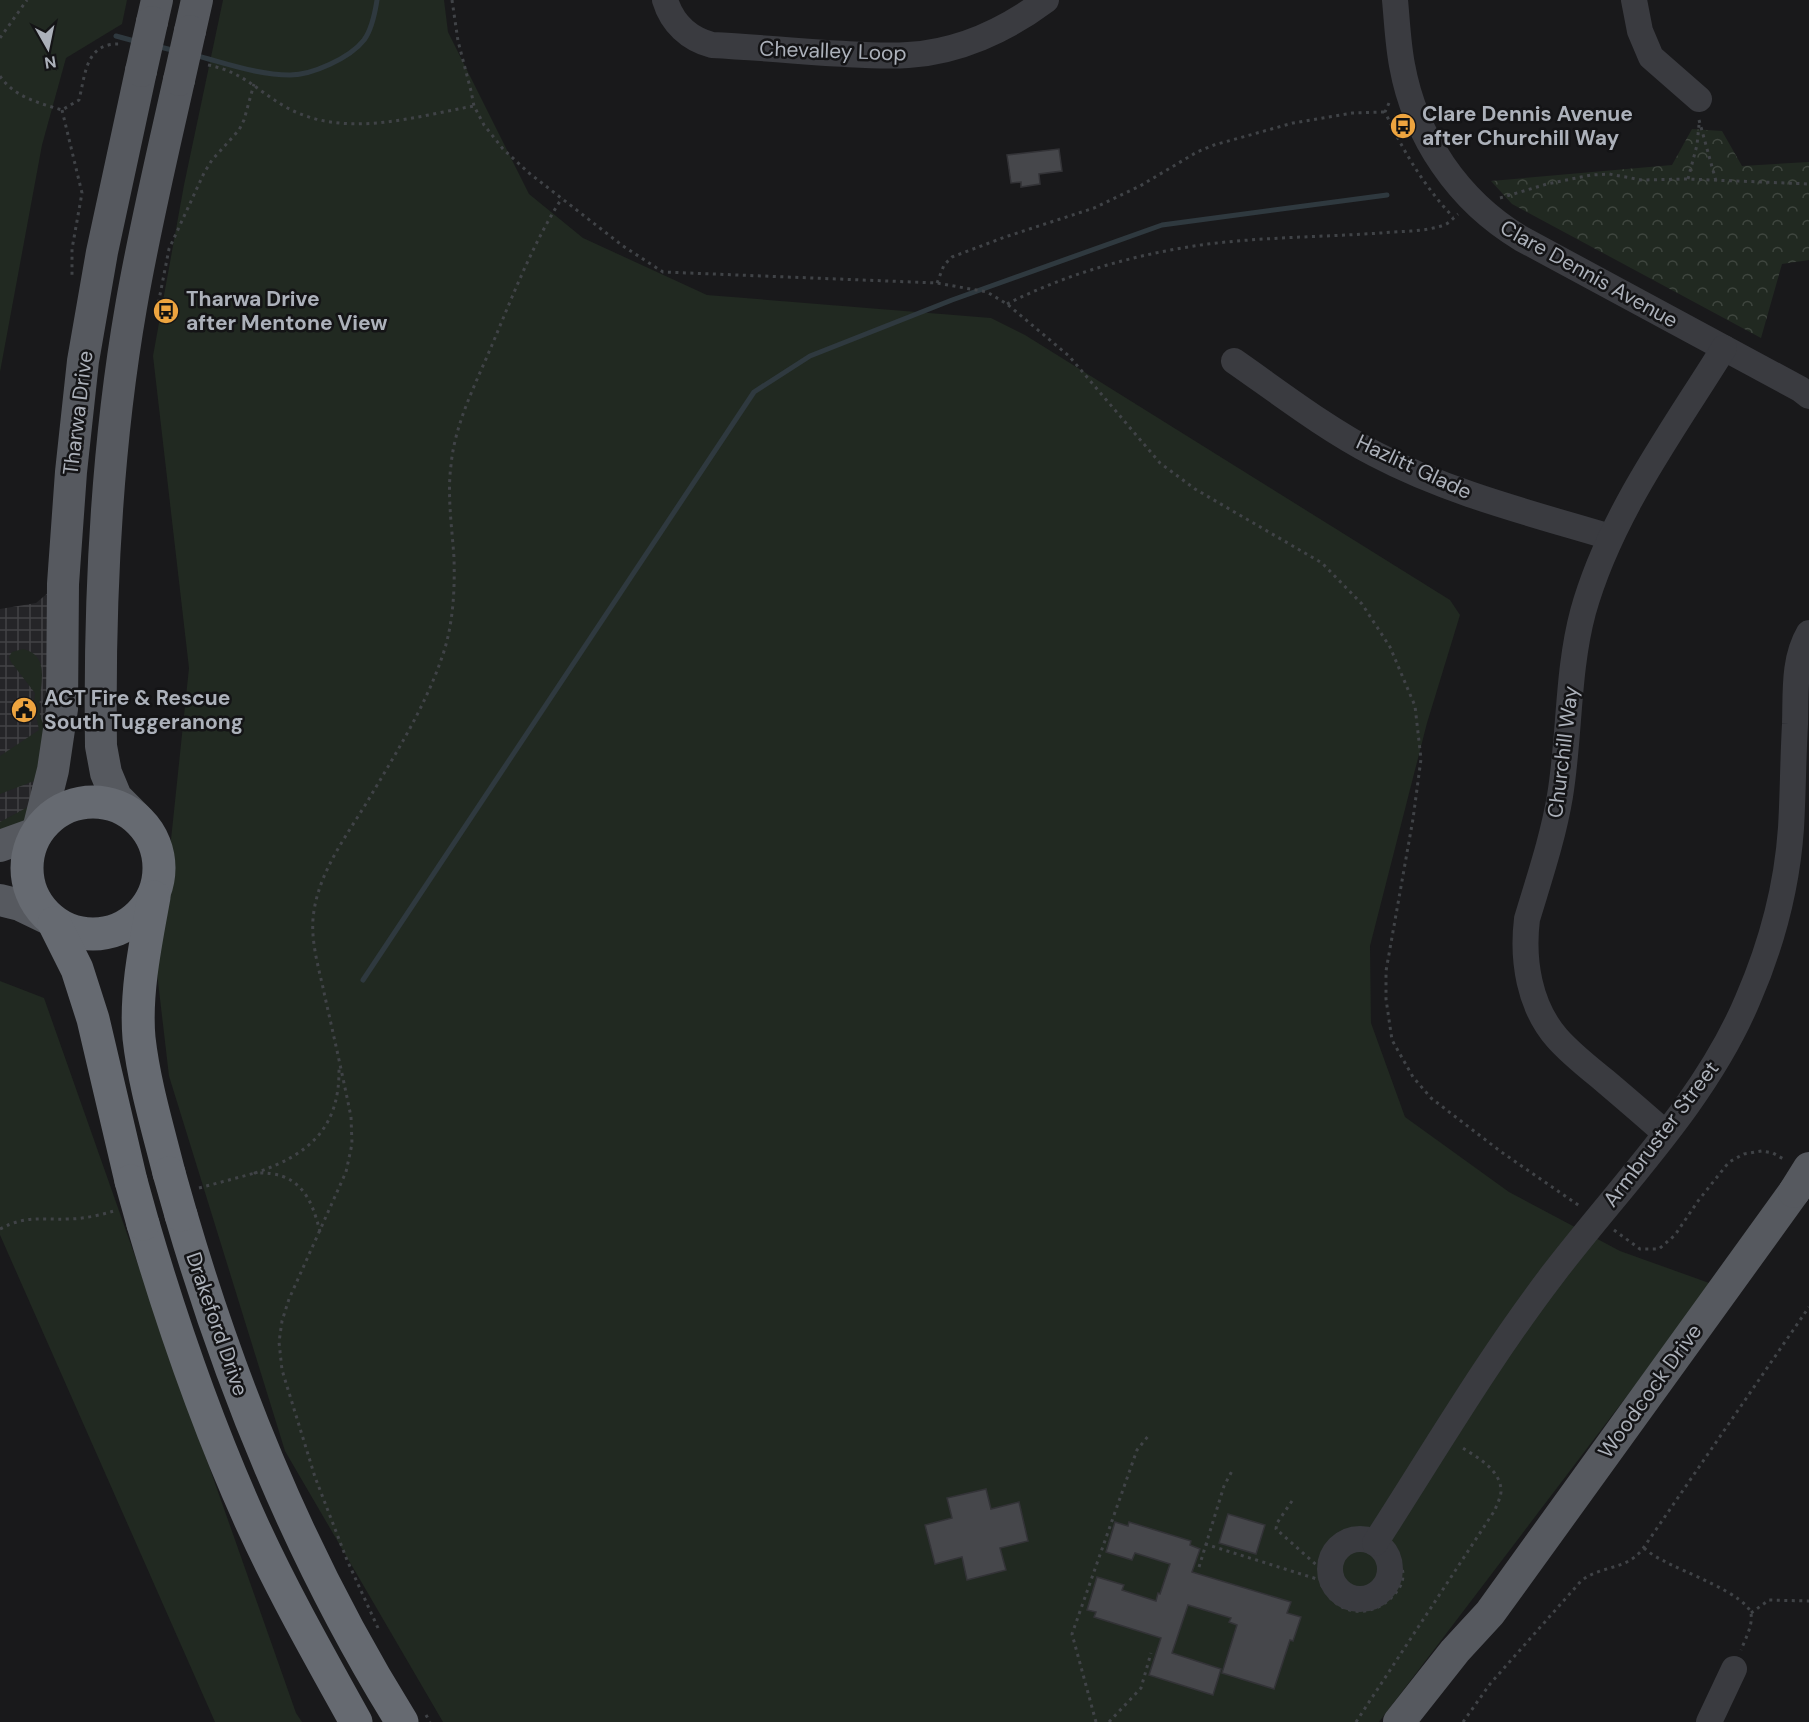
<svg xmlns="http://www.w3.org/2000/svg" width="1809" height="1722" viewBox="0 0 1809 1722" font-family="'DM Sans',sans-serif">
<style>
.industrial{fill:url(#industrial-grid)}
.grass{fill:#212921}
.park{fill:url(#park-crowns)}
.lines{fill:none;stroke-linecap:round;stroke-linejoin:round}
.stream{stroke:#2f393f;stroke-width:5}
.building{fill:#46474b;stroke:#333337;stroke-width:1.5}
.path{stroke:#404347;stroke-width:3;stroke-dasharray:3 4.5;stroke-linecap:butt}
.minor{stroke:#3a3b40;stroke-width:26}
.major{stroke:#56595f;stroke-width:32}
.highway{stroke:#666a71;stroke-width:33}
.major-bridge{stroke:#56595f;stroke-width:32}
.highway-bridge{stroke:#666a71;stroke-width:33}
.labels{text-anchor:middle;stroke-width:5;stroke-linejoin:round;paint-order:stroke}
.street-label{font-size:21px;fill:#acb1ba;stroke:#141416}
.poi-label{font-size:21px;font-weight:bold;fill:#acb1ba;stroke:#141416;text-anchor:start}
</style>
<defs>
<pattern id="industrial-grid" width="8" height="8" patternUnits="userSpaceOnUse" patternTransform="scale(1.5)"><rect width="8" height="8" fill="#252528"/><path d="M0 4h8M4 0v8" fill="none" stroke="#424245"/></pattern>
<pattern id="park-crowns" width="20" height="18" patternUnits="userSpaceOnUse" patternTransform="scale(1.5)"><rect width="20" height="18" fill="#212921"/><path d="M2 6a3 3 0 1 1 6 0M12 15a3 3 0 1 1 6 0" fill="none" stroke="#3f463f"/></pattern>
</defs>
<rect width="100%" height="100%" fill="#19191b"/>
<!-- industrial -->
<path class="industrial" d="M49,592L48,692L35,798L0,842V609L36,603Z"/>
<!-- grass -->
<g class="grass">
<path d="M0,0H127L122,24L66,58L42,145L0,372Z"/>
<path d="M223,0H444L448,32L529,194L583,238L707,295L991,318L1025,335L1450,600L1460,615L1427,723L1370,946L1371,1023L1405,1117L1509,1192L1620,1251L1712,1284L1379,1722H443L285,1451L169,1076L157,973L189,668L153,356L184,185Z"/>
<path d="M23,649C62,659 25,708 47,728L39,779L0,794V756L39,730L34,705L35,693L11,662L9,657L12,652Z"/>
<path d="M28,807L25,822L0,838V822Z"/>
<path d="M0,981L44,998L296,1713L302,1722H215L0,1235Z"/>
</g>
<!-- park -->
<path class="park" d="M1692,129L1722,131L1742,166L1809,162V260L1782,264L1761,338L1512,204L1491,181L1672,165Z"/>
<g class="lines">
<!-- stream -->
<g class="stream">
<path d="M116,36L138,42"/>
<path d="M156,46L176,51"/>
<path d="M194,55C225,63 258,75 290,75C312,75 350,58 364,40C372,29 375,13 377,0"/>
<path d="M363,980L754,392L810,356L952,300L1162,225L1387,195"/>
</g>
</g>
<!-- building -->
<g class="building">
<path d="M1059,149L1062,171L1039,174L1040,184L1021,187V182L1011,183L1007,155Z"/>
<path d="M986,1489L991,1509L1019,1502L1028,1541L1000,1548L1006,1570L967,1580L962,1557L935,1564L925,1525L952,1518L947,1498Z"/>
<path d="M1228,1514L1265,1525L1256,1554L1219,1543Z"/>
<path d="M1115,1522L1128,1526L1129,1522L1191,1541L1190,1545L1200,1549L1192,1572L1291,1602L1287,1613L1301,1617L1293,1641L1290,1640L1274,1689L1222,1673L1237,1625L1229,1622L1231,1618L1188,1605L1172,1653L1221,1669L1213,1695L1149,1675L1161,1638L1094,1617L1096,1612L1087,1610L1097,1577L1124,1585L1122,1590L1156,1601L1158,1593L1160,1594L1170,1564L1135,1553L1132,1560L1106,1552Z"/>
</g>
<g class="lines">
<!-- path -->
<g class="path">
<path d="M452,0L458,41L471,91L474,106L484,125L503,149L529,173L623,246L663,272L937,283L987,292L1007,304L1069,356L1160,463L1195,489L1322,563L1362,604L1390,647L1415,706L1421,759L1413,819L1386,971V999L1392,1040L1413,1077L1431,1098L1500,1151L1581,1207"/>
<path d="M0,38L27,0"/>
<path d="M208,65C243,72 255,89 284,106C343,140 412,117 474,106"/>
<path d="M0,76C14,97 39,103 62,110L79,100C86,71 86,42 122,44"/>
<path d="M1389,103L1385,112C1403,151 1424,186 1453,217"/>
<path d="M62,110L82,193L72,249V276"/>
<path d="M1699,120L1716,181"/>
<path d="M1688,179L1697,145L1699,125"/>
<path d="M1500,198L1547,184L1591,175L1609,174L1642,180L1688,179L1809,184"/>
<path d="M937,283L944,265L952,257L1005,237L1094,208L1140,186L1197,152L1214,145L1293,123L1352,113L1385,112"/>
<path d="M1007,304C1068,273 1140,253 1208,244C1265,237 1323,237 1381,233C1401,231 1425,232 1444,225C1450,223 1453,218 1458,214"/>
<path d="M157,310L169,249L204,173L212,160L239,130L244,120L254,84"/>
<path d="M199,1188L255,1173"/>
<path d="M0,1229C26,1215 41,1220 68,1219C84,1219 100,1215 114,1211"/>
<path d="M1614,1230L1640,1249H1659L1675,1235L1698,1201L1729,1162L1744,1154L1762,1151L1773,1153L1785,1160"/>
<path d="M320,1232C311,1195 298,1171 255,1173C309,1155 340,1128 339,1068"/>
<path d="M1292,1501L1277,1523L1276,1529L1320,1568"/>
<path d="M1205,1544L1317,1579L1320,1577"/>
<path d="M1644,1548C1650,1553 1657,1558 1664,1561C1681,1571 1748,1595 1751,1614C1753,1625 1745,1640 1741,1650"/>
<path d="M1326,1556C1318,1571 1317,1582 1328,1595C1344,1616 1371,1616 1390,1599C1397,1592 1403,1585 1403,1575C1403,1566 1398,1560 1393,1554"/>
<path d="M1199,1567L1224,1486L1233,1469"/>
<path d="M1333,1601L1342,1593"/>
<path d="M1751,1613L1769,1600L1809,1601"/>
<path d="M378,1628L347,1560L315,1477L282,1370L279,1342L282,1321L289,1299L346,1172L352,1144L351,1117C343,1077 334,1037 325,997C320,972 311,945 313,919C317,871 350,832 373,792C398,750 425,706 441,660C453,628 455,592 454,558C452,527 447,496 451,465C455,423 476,383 492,345C513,295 533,243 562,198"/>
<path d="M426,1715L430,1722"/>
<path d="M1096,1722L1072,1634L1137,1450L1149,1435"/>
<path d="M1109,1722L1141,1688L1151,1653"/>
<path d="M1356,1722L1495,1510C1497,1504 1501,1497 1501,1491C1501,1470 1477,1457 1461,1447"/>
<path d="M1463,1722L1490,1684L1581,1581C1601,1565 1624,1571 1642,1550L1809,1307"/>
</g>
<!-- minor -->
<g class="minor">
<path d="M665,0C672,23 689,39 712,45C750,47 788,50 826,53C853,54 880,57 908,55C958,52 1006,30 1046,0"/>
<path d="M1395,0C1397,21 1398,44 1402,65C1415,137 1458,201 1522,239L1800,389L1809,396"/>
<path d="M1634,0L1640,31L1651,57L1699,99"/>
<path d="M1234,361C1280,393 1325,428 1375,454C1449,493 1530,513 1610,537"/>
<path d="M1665,1133C1645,1115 1625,1098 1605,1081C1588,1067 1571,1054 1557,1038C1529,1006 1522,960 1527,919C1539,879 1553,838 1560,796C1570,735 1567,672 1583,612C1610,515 1672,432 1724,348"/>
<circle cx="1360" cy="1569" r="30"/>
<path d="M1375,1543C1433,1453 1488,1359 1553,1274C1620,1186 1705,1102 1748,999C1771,946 1787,886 1791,828C1793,794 1793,759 1795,724C1796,694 1793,660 1809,633"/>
<path d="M1709,1722L1734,1669"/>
</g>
<!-- major -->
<g class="major">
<path d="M152,22L157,0"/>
<path d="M190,31L197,0"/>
<path d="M137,818L116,797L106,773L101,746C99,599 106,451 131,307C144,231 162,156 179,80"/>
<path d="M38,830L53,770L62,709L63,584L71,472L83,361L102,252L141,71"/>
<path d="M0,846L36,833"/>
<path d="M0,900L20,905L47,918"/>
<path d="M1399,1722L1455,1651L1490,1613L1794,1192"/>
</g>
<!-- highway -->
<g class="highway">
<circle cx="93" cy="868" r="66"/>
<path d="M154,897C146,941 135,993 139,1038C144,1083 158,1129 169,1173"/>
<path d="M54,923L77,969L93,1019L131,1181"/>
<path d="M181,1215C233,1393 304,1565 402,1722"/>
<path d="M143,1224C173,1326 208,1427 252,1524C283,1592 320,1657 356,1722"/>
</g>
<!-- major-bridge -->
<g class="major-bridge">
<path d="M141,71L152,22"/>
<path d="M179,80L190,31"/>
<path d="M1794,1192L1809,1168"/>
</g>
<!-- highway-bridge -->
<g class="highway-bridge">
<path d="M169,1173L181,1215"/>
<path d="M131,1181L143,1224"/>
</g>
</g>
<!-- icons -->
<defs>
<g id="bus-disc" transform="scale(1.35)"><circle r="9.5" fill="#eda43f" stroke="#141416"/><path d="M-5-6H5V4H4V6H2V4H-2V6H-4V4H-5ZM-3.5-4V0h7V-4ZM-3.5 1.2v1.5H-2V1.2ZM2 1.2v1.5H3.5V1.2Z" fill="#111"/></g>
<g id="civic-disc" transform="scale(1.35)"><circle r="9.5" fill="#eda43f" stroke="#141416"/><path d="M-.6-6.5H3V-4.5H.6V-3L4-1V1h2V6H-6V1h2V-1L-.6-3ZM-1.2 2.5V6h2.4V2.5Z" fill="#111"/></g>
</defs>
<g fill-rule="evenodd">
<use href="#bus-disc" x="1403" y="126"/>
<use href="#bus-disc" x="166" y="311"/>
<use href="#civic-disc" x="24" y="710"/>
</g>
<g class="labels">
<!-- street labels -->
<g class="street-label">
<text transform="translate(833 51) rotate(2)" y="7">Chevalley Loop</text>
<text transform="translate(1589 274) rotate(29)" y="7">Clare Dennis Avenue</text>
<text transform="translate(78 413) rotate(-83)" y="7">Tharwa Drive</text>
<text transform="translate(1414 467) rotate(25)" y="7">Hazlitt Glade</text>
<text transform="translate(1563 752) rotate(-83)" y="7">Churchill Way</text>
<text transform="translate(1661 1134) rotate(-53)" y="7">Armbruster Street</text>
<text transform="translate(217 1324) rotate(71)" y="7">Drakeford Drive</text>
<text transform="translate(1650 1391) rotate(-54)" y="7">Woodcock Drive</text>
</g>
<!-- poi labels -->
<g class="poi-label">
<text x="1422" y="121">Clare Dennis Avenue<tspan x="1422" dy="24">after Churchill Way</tspan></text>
<text x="186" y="306">Tharwa Drive<tspan x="186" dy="24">after Mentone View</tspan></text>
<text x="44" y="705">ACT Fire &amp; Rescue<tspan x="44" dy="24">South Tuggeranong</tspan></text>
</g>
</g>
<!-- north arrow -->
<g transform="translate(48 48) rotate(171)" stroke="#141416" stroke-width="4.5" paint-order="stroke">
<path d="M0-4.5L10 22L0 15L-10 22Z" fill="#acb1ba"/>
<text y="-9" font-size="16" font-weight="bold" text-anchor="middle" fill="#acb1ba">N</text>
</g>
</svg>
